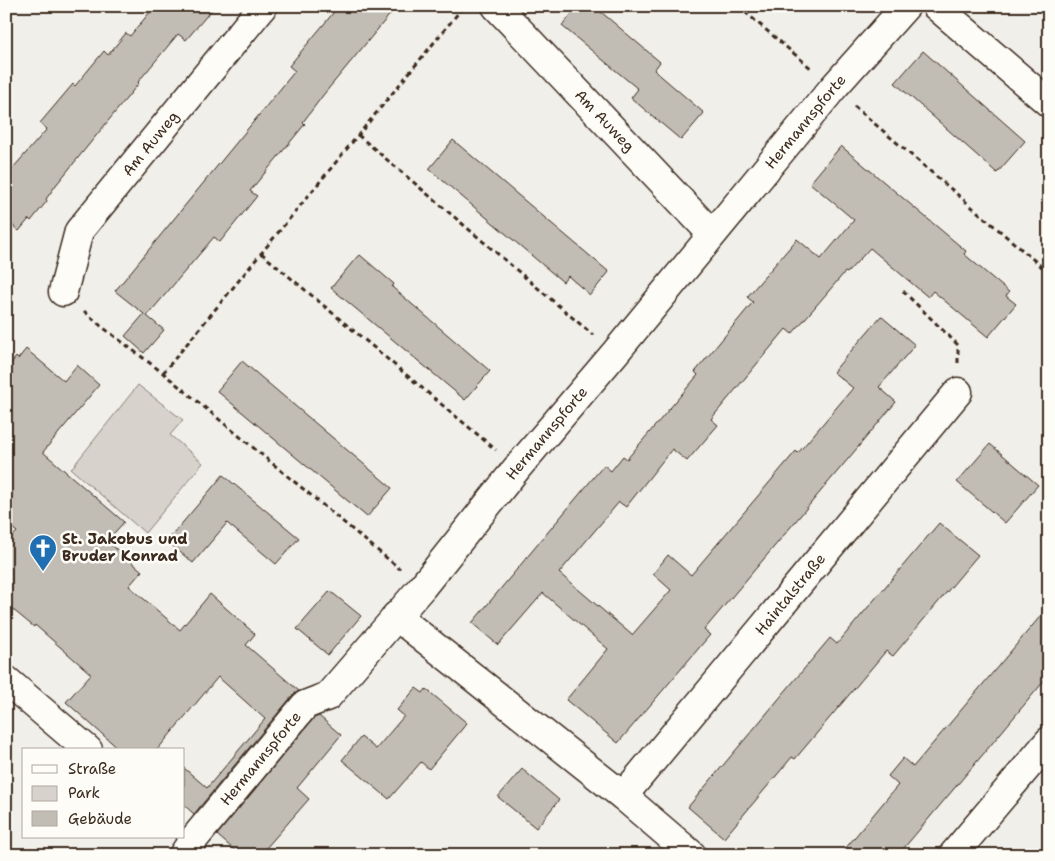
<svg xmlns="http://www.w3.org/2000/svg" width="1055" height="861" viewBox="0 0 1055 861" font-family="'Shantell Sans',sans-serif">
<style>
.green{fill:#d7d2cc;stroke:#897e75}
.building{fill:#c1bcb4;stroke:#3b2a1e}
.lines{fill:none;stroke-linecap:round;stroke-linejoin:round}
.minor-casing{stroke:#3b2a1e;stroke-width:31}
.path{stroke:#3b2a1e;stroke-width:3;stroke-dasharray:5 4;stroke-linecap:butt}
.minor{stroke:#fdfcf7;stroke-width:28}
.labels{text-anchor:middle;stroke-width:5;stroke-linejoin:round;paint-order:stroke}
.street-label{font-size:15px;fill:#3b2a1e;stroke:#fdfcf7}
.poi-label{font-size:15px;font-weight:bold;fill:#3b2a1e;stroke:#fdfcf7;text-anchor:start}
</style>
<rect width="100%" height="100%" fill="#f1efea"/>
<filter id="ink" filterUnits="userSpaceOnUse"><feTurbulence type="fractalNoise" baseFrequency=".02" numOctaves="2"/><feDisplacementMap in="SourceGraphic" scale="10" xChannelSelector="R" yChannelSelector="G"/><feConvolveMatrix kernelMatrix="1 2 1 2 8 2 1 2 1" color-interpolation-filters="sRGB"/></filter>
<g filter="url(#ink)">
<!-- green -->
<path class="green" d="M138,385L183,420L170,435L203,463L145,533L71,469Z"/>
<!-- building -->
<g class="building">
<path d="M155,6H215L186,40L178,34L138,82L139,83L56,185L46,199L47,201L31,221L29,219L19,231L6,220V176L47,129L40,123L73,84L75,86L104,51L108,55L126,33L130,36Z"/>
<path d="M339,6H397L324,94L303,122L305,124L250,191L257,196L220,242L214,237L147,316L164,330L144,353L125,336L144,314L115,291L295,71L289,66Z"/>
<path d="M578,6H594L660,62L654,70L704,113L681,140L631,98L638,89L562,26Z"/>
<path d="M923,51L1025,141L997,173L895,83Z"/>
<path d="M453,140L609,272L590,295L568,276L563,282L429,169Z"/>
<path d="M841,146L966,251L964,254L1009,292L1006,296L1016,304L988,337L933,291L928,297L870,248L847,273L845,272L792,334L786,329L711,419L718,425L687,461L672,449L626,507L619,502L559,573L632,635L671,590L653,574L668,555L691,575L796,451L798,453L853,388L833,372L881,316L915,345L879,387L896,402L704,630L710,635L618,743L566,700L608,649L543,593L498,645L472,623L604,465L611,471L623,456L627,459L698,375L695,372L753,302L747,297L797,239L821,259L854,220L810,183Z"/>
<path d="M360,255L394,284L392,287L490,371L465,400L331,288L356,258H357Z"/>
<path d="M26,349L64,381L77,365L99,385L43,452L124,522L107,541L142,571L129,586L180,630L210,594L255,634L246,645L299,691L293,695L194,814L184,805V768L207,788L265,719L218,677L157,750H120L66,702L91,674L35,625L34,627L6,604V542L17,532L6,523V370L16,357L18,359Z"/>
<path d="M242,361L392,488L367,517L217,391Z"/>
<path d="M990,444L1038,485L1005,523L957,482Z"/>
<path d="M223,475L299,538L276,564L227,523L193,563L167,541Z"/>
<path d="M939,523L978,555L893,656L886,651L795,759L792,757L724,838L688,807L830,638L837,644Z"/>
<path d="M330,591L361,616L328,655L297,629Z"/>
<path d="M1049,606V675L985,752L898,855H840L898,785L888,776L903,758L913,767Z"/>
<path d="M416,688L423,693L426,689L467,723L429,769L421,762L389,799L342,760L361,737L376,749L404,716L397,710Z"/>
<path d="M319,716L341,735L297,788L309,799L260,855H240L217,835L314,718Z"/>
<path d="M522,769L559,800L536,828L498,797Z"/>
</g>
<g class="lines">
<!-- minor casing -->
<g class="minor-casing">
<g id="minor">
<path id="s1" d="M496,6L712,234"/>
<path d="M936,6L1049,103"/>
<path id="s2" d="M63,292L79,231L263,6"/>
<path d="M396,616L623,796L692,855"/>
<path d="M6,680L88,750"/>
<path id="s3" d="M623,796L958,392"/>
<path id="s4" d="M183,855L193,840L305,705L328,696L422,587L517,468L615,353L833,88L906,6"/>
<path d="M953,855L1049,741"/>
</g>
</g>
<!-- path -->
<g class="path">
<path d="M738,6L812,69"/>
<path d="M854,106L1049,273"/>
<path d="M358,135L593,335"/>
<path d="M261,253L496,450"/>
<path d="M903,291L958,345V365"/>
<path d="M84,311L101,326L163,373L400,569"/>
<path d="M163,373L464,6"/>
</g>
<!-- minor -->
<use href="#minor" class="minor"/>
</g>
</g>
<!-- icons -->
<defs>
<g id="church-pin" transform="scale(1.4375)"><path d="M0 17L-7.5 6A9.5 9.5 0 1 1 7.5 6Z" fill="#1f6fb2" stroke="#fdfcf7"/><path d="M-1.2-6h2.4v3.5h3.3v2.4h-3.3V6h-2.4V-.1h-3.3v-2.4h3.3Z" fill="#fff"/></g>
</defs>
<g fill-rule="evenodd">
<use href="#church-pin" x="43" y="548"/>
</g>
<g class="labels">
<!-- street labels -->
<g class="street-label">
<text dy="5" stroke="none"><textPath href="#s1" startOffset="158">Am Auweg</textPath></text>
<text dy="5" stroke="none"><textPath href="#s4" startOffset="965">Hermannspforte</textPath></text>
<text dy="5" stroke="none"><textPath href="#s2" startOffset="176">Am Auweg</textPath></text>
<text dy="5" stroke="none"><textPath href="#s4" startOffset="560">Hermannspforte</textPath></text>
<text dy="5" stroke="none"><textPath href="#s3" startOffset="262">Haintalstraße</textPath></text>
<text dy="5" stroke="none"><textPath href="#s4" startOffset="124">Hermannspforte</textPath></text>
</g>
<!-- poi labels -->
<g class="poi-label">
<text x="62" y="544">St. Jakobus und<tspan x="62" dy="17">Bruder Konrad</tspan></text>
</g>
</g>
<!-- margin -->
<rect width="1055" height="861" fill="none" stroke="#fdfcf7" stroke-width="25"/>
<rect x="12" y="12" width="1030" height="836" fill="none" stroke="#3b2a1e" stroke-width="2" filter="url(#ink)"/>
<!-- legend -->
<rect x="22" y="748" width="162" height="90" fill="#fdfcf7" stroke="#afa8a0"/>
<rect x="32" y="765" width="25" height="8" fill="#fdfcf7" stroke="#afa8a0"/>
<text x="68" y="774" font-size="15" fill="#3b2a1e">Straße</text>
<rect x="32" y="786" width="25" height="15" fill="#d7d2cc" stroke="#afa8a0"/>
<text x="68" y="798" font-size="15" fill="#3b2a1e">Park</text>
<rect x="32" y="811" width="25" height="15" fill="#c1bcb4" stroke="#afa8a0"/>
<text x="68" y="824" font-size="15" fill="#3b2a1e">Gebäude</text>
</svg>
